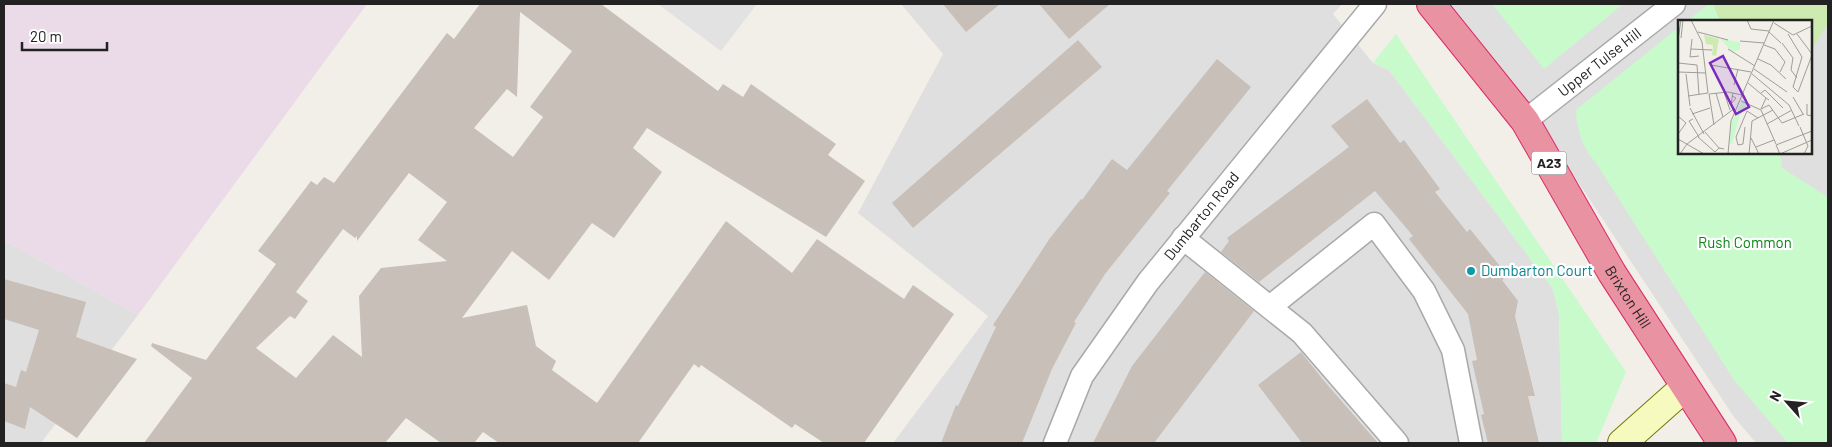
<svg xmlns="http://www.w3.org/2000/svg" width="1832" height="447" viewBox="0 0 1832 447" font-family="Barlow,sans-serif">
<style>
.residential{fill:#e0dfdf;fill-rule:evenodd}
.industrial{fill:#ebdbe8}
.grass{fill:#cdebb0}
.park{fill:#c8facc}
.parking{fill:#e2e2e2}
.building{fill:#c7bfb8;fill-rule:evenodd}
.lines{fill:none;stroke-linecap:round;stroke-linejoin:round}
.street-casing{stroke:#a9a9a9;stroke-width:25}
.secondary-casing{stroke:#707d05;stroke-width:30}
.highway-casing{stroke:#dc2a67;stroke-width:30}
.street{stroke:#fff;stroke-width:22}
.secondary{stroke:#f7fabf;stroke-width:28}
.highway{stroke:#e892a2;stroke-width:28}
.culture-dot{fill:#0f9aa8;stroke:#fff;stroke-width:2}
.labels{text-anchor:middle;stroke-width:4.5;stroke-linejoin:round;paint-order:stroke}
.shield{fill:#fff;stroke:#646464;stroke-width:1}
.shield-label{font-size:14px;font-weight:bold;fill:#222}
.street-label{font-size:15px;fill:#222;stroke:#fff}
.park-label{font-size:15px;fill:#0c8416;stroke:#fff}
.culture-label{font-size:15px;fill:#0d838f;stroke:#fff;text-anchor:start}
.inset-road{fill:none;stroke:#9f9d99;stroke-width:1}
.view{fill:#7b2cbf;fill-opacity:0.15;stroke:#7b2cbf;stroke-width:2.5}
.inset-edge{fill:none;stroke:#222;stroke-width:2.5}
</style>
<rect width="100%" height="100%" fill="#f2efe9"/>
<!-- residential -->
<g class="residential">
<path d="M901,4H1342L1333,14L1373,63L1389,70L1553,289L1559,315L1562,443H893L988,316L858,213L943,54Z"/>
<path d="M1447,4H1828V443H1756L1734,417L1521,96ZM1680,21H1811V152H1680Z"/>
<path d="M4,240L138,315L41,443H4Z"/>
</g>
<!-- industrial -->
<path class="industrial" d="M4,4H367L138,315L4,240Z"/>
<!-- grass -->
<path class="grass" d="M1713,4H1828V24L1811,51V21H1720Z"/>
<!-- park -->
<g class="park">
<path d="M1492,4H1623L1544,69Z"/>
<path d="M1709,4H1713L1720,21H1687Z"/>
<path d="M1679,27L1680,152L1780,153L1782,168L1828,197V443H1788L1734,380L1596,163C1582,147 1577,131 1576,110Z"/>
<path d="M1396,34L1626,372L1596,443H1562L1559,315L1553,289L1389,70L1373,63Z"/>
</g>
<!-- parking -->
<path class="parking" d="M658,4H757L721,51Z"/>
<!-- building -->
<g class="building">
<path d="M480,4H601L718,91L723,84L743,97L751,84L836,144L828,155L865,181L826,237L647,128L633,148L662,172L614,238L592,223L549,280L512,251L462,318L527,305L536,346L556,361L552,370L597,403L726,221L792,273L817,239L904,299L913,285L954,314L864,443H824L795,424L792,428L701,365L699,368L694,364L638,443H499L483,432L474,443H441L406,418L385,443H144L192,378L151,346L152,343L206,360L276,264L258,251L311,181L317,185L324,177L334,183L447,33L454,39ZM520,12L572,51L530,107L543,117L513,157L474,128L507,89L517,97ZM409,173L447,202L418,240L447,261L381,268L359,296L362,357L333,335L296,378L256,348L290,316L295,319L308,301L296,292L343,229L355,238L357,236V241Z"/>
<path d="M943,4H1000L966,32Z"/>
<path d="M1039,4H1110L1069,39Z"/>
<path d="M1078,40L1102,67L913,228L892,203Z"/>
<path d="M1217,59L1251,87L1167,191L1170,193L1105,274L1074,322L1076,323L1052,369L1022,443H941L956,405L958,406L996,327L993,325L1050,238L1081,199L1082,200L1112,159L1127,170Z"/>
<path d="M1367,99L1400,143L1404,140L1440,189L1435,192L1467,232L1470,229L1508,276L1502,280L1518,301L1515,316L1535,396H1528L1539,443H1488L1481,415L1484,414L1472,361L1477,360L1468,314L1409,239L1413,236L1375,191L1259,282L1221,252L1229,241L1227,238L1349,147L1331,126Z"/>
<path d="M1205,272L1254,311L1154,443H1093L1132,366Z"/>
<path d="M4,279L86,302L76,337L137,359L77,438L30,407L25,429L4,421V383L16,387L21,370L26,372L39,330L4,319Z"/>
<path d="M1301,352L1325,382L1378,443H1302L1258,385Z"/>
</g>
<g class="lines">
<!-- street casing -->
<g class="street-casing">
<g id="street">
<path id="s1" d="M1525,121L1674,4"/>
<path d="M1183,238L1302,333L1397,443"/>
<path d="M1271,306L1374,224L1424,291L1453,350L1471,443"/>
<path id="s2" d="M1055,443L1082,376L1148,282L1375,4"/>
</g>
</g>
<!-- secondary casing -->
<g class="secondary-casing">
<path id="secondary" d="M1622,443L1685,387"/>
</g>
<!-- highway casing -->
<g class="highway-casing">
<g id="highway">
<path id="s3" d="M1431,4L1525,121L1612,273L1722,443"/>
</g>
</g>
<!-- street -->
<use href="#street" class="street"/>
<!-- secondary -->
<use href="#secondary" class="secondary"/>
<!-- highway -->
<use href="#highway" class="highway"/>
</g>
<!-- markers -->
<circle class="culture-dot" cx="1471" cy="271" r="5"/>
<g class="labels">
<!-- shield labels -->
<rect class="shield" x="1531.5" y="151.5" width="35" height="23" rx="4"/>
<g class="shield-label">
<text x="1549" y="168">A23</text>
</g>
<!-- street labels -->
<g class="street-label">
<text dy="5" stroke="none"><textPath href="#s1" startOffset="95">Upper Tulse Hill</textPath></text>
<text dy="5" stroke="none"><textPath href="#s2" startOffset="272">Dumbarton Road</textPath></text>
<text dy="5" stroke="none"><textPath href="#s3" startOffset="354">Brixton Hill</textPath></text>
</g>
<!-- park labels -->
<g class="park-label">
<text x="1745" y="248">Rush Common</text>
</g>
<!-- culture labels -->
<g class="culture-label">
<text x="1481" y="276">Dumbarton Court</text>
</g>
</g>
<!-- overview -->
<g transform="translate(1678 20)">
<rect width="134" height="134" fill="#f2efe9"/>
<path d="M26,15L41,19L38,36L34,35L35,25L28,24Z" fill="#cdebb0"/>
<path d="M43,19L62,22V30L54,32ZM64,82L69,84L62,95L54,124L51,123L54,101Z" fill="#c8facc"/>
<path class="inset-road" d="M69,0L73,9L91,11M96,3L115,15L134,6M20,12L50,20M91,12L103,23M110,14L124,37L115,67L120,72L134,35M119,14L134,34M3,18L5,0M14,19L12,37L21,36M0,20L3,0M62,21L86,23M104,23L115,38L113,50L119,58M86,25L97,29L107,42L102,52M13,29L34,30M50,29L77,46M80,39L93,45L108,59M0,43L19,45L21,75M33,45L73,52M76,49L109,72M0,52L28,53M8,54L12,86M74,54L111,85L121,106M70,63L88,78M56,65L60,49M46,72L52,90M38,73L45,97M83,73L87,70L105,88M10,76L30,73L24,22L13,0M54,76L58,78L53,84L55,73M115,77L125,94M63,81L83,90L98,124M129,84V95L134,96M12,88L26,114M83,89L91,85L104,103L126,94M83,89L88,78L91,80M14,94L32,88M0,96L8,103L0,114M15,99L11,101L21,117M89,104L114,90M36,105L31,74L50,72L64,75M67,107L65,124L60,125L58,117L69,91L80,98M122,107L130,126L126,134M27,112L41,128L46,129M20,117L37,132L41,128M73,118L81,134M0,119L26,134M78,127L96,120M2,134L9,124L57,88M50,134L53,101L96,0M71,134L74,101L95,90M102,134L98,125L134,111M102,134L134,120"/>
<path class="view" d="M45,36L71,87L58,94L32,43Z"/>
<rect width="134" height="134" class="inset-edge"/>
</g>
<!-- border -->
<rect width="1832" height="447" fill="none" stroke="#222222" stroke-width="10"/>
<!-- north arrow -->
<g transform="translate(1787 402) rotate(297)" stroke="#ffffff" stroke-width="4" paint-order="stroke">
<path d="M0-4L9 19L0 12L-9 19Z" fill="#222222"/>
<text y="-8" font-size="14" font-weight="bold" text-anchor="middle" fill="#222222">N</text>
</g>
<!-- scale -->
<path d="M22 42v8h85v-8" fill="none" stroke="#222222" stroke-width="2.5"/>
<text x="30" y="42" font-size="15" fill="#222222" stroke="#ffffff" stroke-width="4" paint-order="stroke">20 m</text>
</svg>
